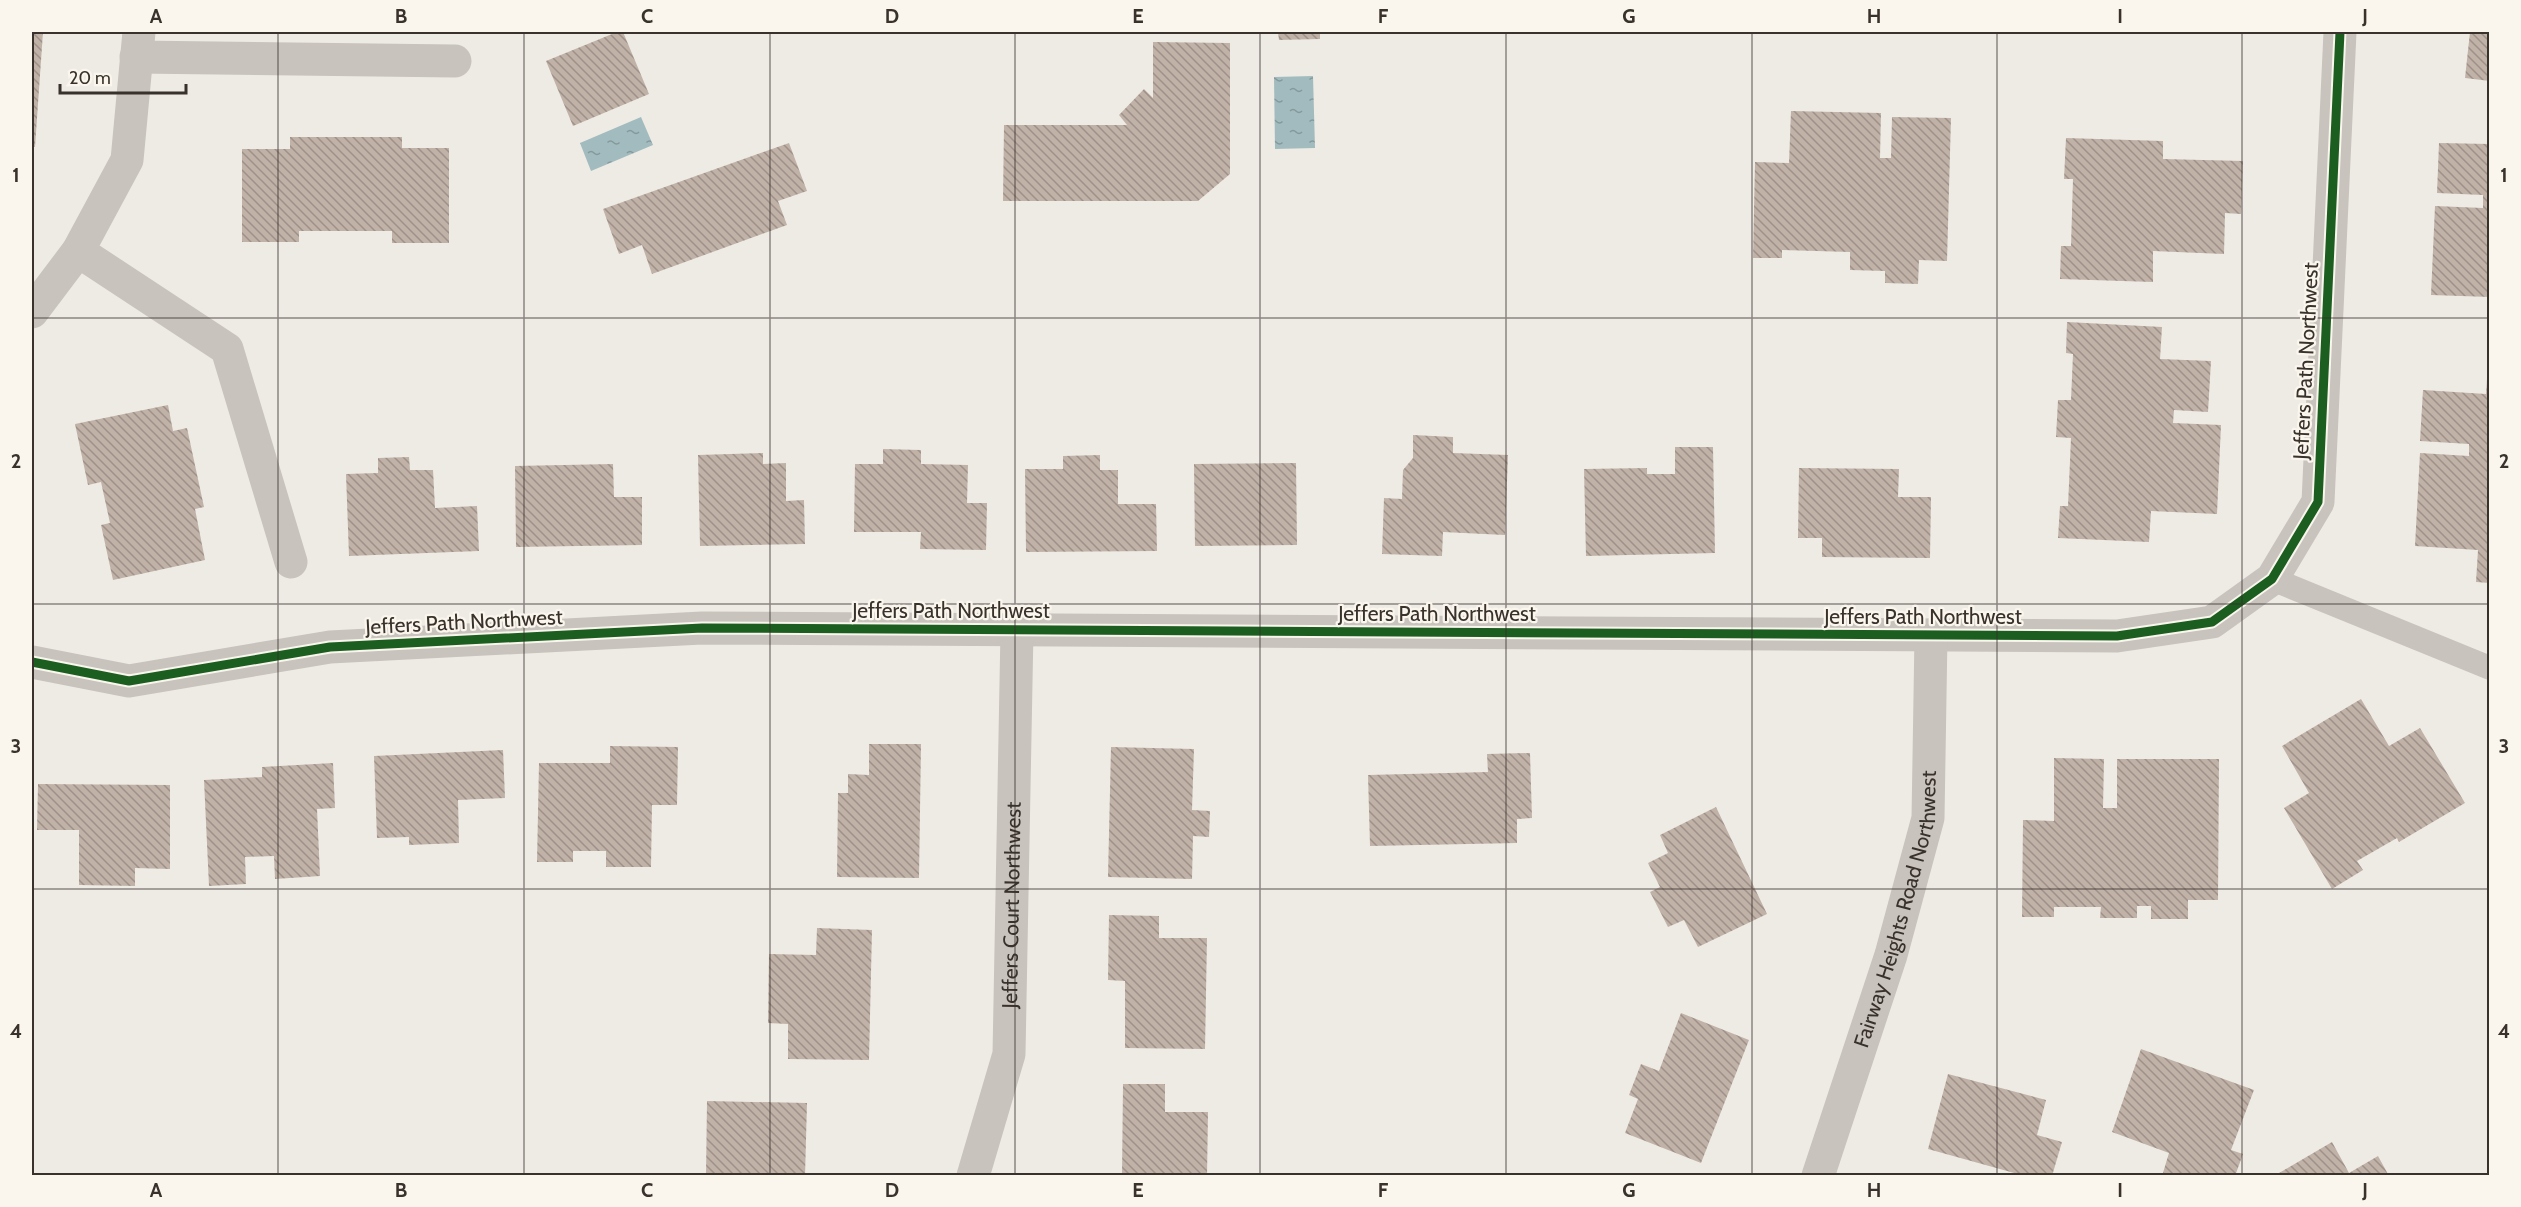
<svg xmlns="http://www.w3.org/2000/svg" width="2521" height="1207" viewBox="0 0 2521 1207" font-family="Cabin,sans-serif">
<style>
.water{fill:url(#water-ripples)}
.building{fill:url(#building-back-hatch)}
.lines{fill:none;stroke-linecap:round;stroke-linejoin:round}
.service{stroke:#c8c3bd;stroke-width:24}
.minor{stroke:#c8c3bd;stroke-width:33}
.cycleway-casing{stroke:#faf6ee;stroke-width:13}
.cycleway{stroke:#1b5e20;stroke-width:9}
.grid{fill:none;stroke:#39312b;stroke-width:1.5;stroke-opacity:0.55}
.labels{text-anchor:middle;stroke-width:4.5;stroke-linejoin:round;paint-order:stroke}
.street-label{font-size:21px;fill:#39312b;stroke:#faf6ee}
.neatline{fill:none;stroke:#39312b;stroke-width:2}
.grid-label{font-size:20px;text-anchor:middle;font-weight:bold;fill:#39312b}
</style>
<defs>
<pattern id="water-ripples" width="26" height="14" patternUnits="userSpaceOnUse" patternTransform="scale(1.5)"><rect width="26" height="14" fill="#a2bbbe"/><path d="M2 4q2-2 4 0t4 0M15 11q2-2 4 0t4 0" fill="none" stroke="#85999b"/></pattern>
<pattern id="building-back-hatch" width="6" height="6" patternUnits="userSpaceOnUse" patternTransform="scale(1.5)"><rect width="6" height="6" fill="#c1b2a8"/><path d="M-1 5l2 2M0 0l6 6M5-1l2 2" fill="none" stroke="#9e9189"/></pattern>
</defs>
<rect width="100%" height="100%" fill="#eeebe5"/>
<!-- water -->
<g class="water">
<path d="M1313,76L1315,148L1275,149L1274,77Z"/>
<path d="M641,117L653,145L591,171L580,143Z"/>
</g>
<!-- building -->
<g class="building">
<path d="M32,32H43L35,147H32Z"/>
<path d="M617,32H623L649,94L573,126L546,61Z"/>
<path d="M1278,32H1320V39L1279,40Z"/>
<path d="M2470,32H2490V81L2465,78Z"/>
<path d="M1153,42L1230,43V174L1198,201H1003L1004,125H1127L1119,115L1144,89L1153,98Z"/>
<path d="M1791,111L1881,113L1880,158H1891L1892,117L1951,118L1947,261L1919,260L1918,284L1885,283V271L1850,270V252L1782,250V258H1753L1755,162L1789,163Z"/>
<path d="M290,137H402V148H449V243H392V231H299V242H242V149H290Z"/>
<path d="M2066,138L2163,141V159L2243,161L2241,214L2225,213L2224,254L2153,251V282L2060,279L2061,246H2071L2073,179H2064Z"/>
<path d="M789,143L807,191L778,201L787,225L652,274L642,245L619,254L603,209Z"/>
<path d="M2439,143L2490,144V297L2431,295L2435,206L2483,208V195L2437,193Z"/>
<path d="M2067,322L2162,327L2160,359L2211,361L2208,412L2174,410L2173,423L2221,425L2217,514L2151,511L2149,542L2058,538L2060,506H2068L2071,438L2056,437L2058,400H2071L2073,354L2066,353Z"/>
<path d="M2488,364H2490V583L2476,582L2478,550L2415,546L2420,453L2469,456V444L2420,441L2423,390L2486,394Z"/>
<path d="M168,405L173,431L187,428L204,507L195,509L205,560L113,580L101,525L110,523L101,482L88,485L75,424Z"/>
<path d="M1413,435L1453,437V453L1508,455L1505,535L1443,532L1442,556L1382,554L1384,498L1402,499L1403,470L1413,458Z"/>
<path d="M1675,447H1713L1715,553L1586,556L1584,469L1647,468V474H1675Z"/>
<path d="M883,449L921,450V464L968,465L967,503H987L986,550L920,549L921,532H854L855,464H883Z"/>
<path d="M763,453V464L786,463V501L804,500L805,544L700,546L698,455Z"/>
<path d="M1100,455V470H1118V504H1156L1157,551L1026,552L1025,469H1063V456Z"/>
<path d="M409,457L410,470H433L435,508L477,506L479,551L349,556L346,474L378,473V458Z"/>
<path d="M1296,463L1297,545L1195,546L1194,464Z"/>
<path d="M613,464L614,497H642V545L516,547L515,466Z"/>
<path d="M1799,468L1899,469L1898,497H1931L1930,558L1822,557V538H1798Z"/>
<path d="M2361,699L2389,746L2420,728L2465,803L2399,842L2397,838L2357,861L2363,870L2332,889L2284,808L2309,793L2282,746Z"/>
<path d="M869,744H921L919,878L837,877L838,793H848V774L869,775Z"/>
<path d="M610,746L678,747L677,805H652L651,867H606V851H573V862H537L539,763H610Z"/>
<path d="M1111,747L1194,749L1192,810L1210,811L1209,837L1193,836L1192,879L1108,877Z"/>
<path d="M503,750L505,798L458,800L459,843L409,845V837L377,838L374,756Z"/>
<path d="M1530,753L1532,818L1517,819V843L1370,846L1368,775L1488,772L1487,754Z"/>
<path d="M2054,758L2104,759L2103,808H2117V759H2219L2218,900H2188V919H2151V906H2137V918H2100L2101,907H2054V917H2022L2023,820L2054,821Z"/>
<path d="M333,763L335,808L317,809L320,876L275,879L274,856L245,857L246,884L209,886L204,780L262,777V767Z"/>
<path d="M38,784L170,785V869L135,868V886L79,885V830H37Z"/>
<path d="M1716,807L1767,914L1698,947L1684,920L1668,927L1650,892L1660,887L1648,863L1668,853L1660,835Z"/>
<path d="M1109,915L1159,916V938H1207L1205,1049L1125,1048V981L1108,980Z"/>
<path d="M817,928L872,930L869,1060L788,1059V1024L768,1023L769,954L816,955Z"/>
<path d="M1681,1013L1749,1040L1701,1163L1625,1133L1638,1099L1629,1095L1641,1064L1659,1071Z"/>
<path d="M2141,1049L2254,1090L2231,1150L2243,1154L2235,1176H2162L2169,1153L2112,1132Z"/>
<path d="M1948,1074L2046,1100L2037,1135L2062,1142L2052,1176H2025L1928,1149Z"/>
<path d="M1123,1084H1165V1112H1208L1207,1176H1122Z"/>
<path d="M707,1101L807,1103L805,1176H706Z"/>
<path d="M2332,1142L2349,1173L2378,1156L2389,1176H2274Z"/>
</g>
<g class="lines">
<!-- service -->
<path class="service" d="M2272,579L2490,668"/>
<!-- minor -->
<g class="minor">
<path d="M136,57L455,61"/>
<path d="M78,251L227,349L291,562"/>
<path d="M32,312L78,251L127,160L139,32"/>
<path d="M32,662L129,681L330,647L702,628L2117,636L2212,622L2272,579L2318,502L2340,32"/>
<path id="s1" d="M973,1176L1009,1054L1017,630"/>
<path id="s2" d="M1818,1176L1891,955L1928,818L1931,635"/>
</g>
<!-- cycleway casing -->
<g class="cycleway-casing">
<path id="cycleway" d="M32,662L129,681L330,647L702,628L2117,636L2212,622L2272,579L2318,502L2340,32"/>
</g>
<!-- cycleway -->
<use href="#cycleway" class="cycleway"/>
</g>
<!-- grid -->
<path class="grid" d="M278,32V1176M524,32V1176M770,32V1176M1015,32V1176M1260,32V1176M1506,32V1176M1752,32V1176M1997,32V1176M2242,32V1176M32,318H2490M32,604H2490M32,889H2490"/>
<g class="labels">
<!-- street labels -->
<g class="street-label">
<text transform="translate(2306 361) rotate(-87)" y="7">Jeffers Path Northwest</text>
<text x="951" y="618">Jeffers Path Northwest</text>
<text x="1437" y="621">Jeffers Path Northwest</text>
<text x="1923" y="624">Jeffers Path Northwest</text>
<text transform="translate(464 622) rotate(-3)" y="7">Jeffers Path Northwest</text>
<text dy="7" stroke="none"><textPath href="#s1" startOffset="276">Jeffers Court Northwest</textPath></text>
<text dy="7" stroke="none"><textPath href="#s2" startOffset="279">Fairway Heights Road Northwest</textPath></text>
</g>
</g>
<!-- border -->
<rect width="2521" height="1207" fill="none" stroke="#faf6ee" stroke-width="66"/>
<!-- scale -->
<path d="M60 84v9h126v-9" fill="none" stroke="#39312b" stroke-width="3"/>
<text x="69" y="84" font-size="18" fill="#39312b" stroke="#faf6ee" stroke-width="4.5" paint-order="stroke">20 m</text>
<rect x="33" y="33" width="2455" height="1141" class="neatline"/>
<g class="grid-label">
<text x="156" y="23">A</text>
<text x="401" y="23">B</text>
<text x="647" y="23">C</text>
<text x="892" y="23">D</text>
<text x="1138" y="23">E</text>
<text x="1383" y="23">F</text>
<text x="1629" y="23">G</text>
<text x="1874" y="23">H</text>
<text x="2120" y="23">I</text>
<text x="2365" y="23">J</text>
<text x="16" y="182">1</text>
<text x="2504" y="182">1</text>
<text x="16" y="468">2</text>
<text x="2504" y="468">2</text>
<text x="16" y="753">3</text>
<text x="2504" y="753">3</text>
<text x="16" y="1038">4</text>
<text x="2504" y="1038">4</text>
<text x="156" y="1197">A</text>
<text x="401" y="1197">B</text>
<text x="647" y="1197">C</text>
<text x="892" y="1197">D</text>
<text x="1138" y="1197">E</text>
<text x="1383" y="1197">F</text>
<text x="1629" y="1197">G</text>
<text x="1874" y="1197">H</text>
<text x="2120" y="1197">I</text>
<text x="2365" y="1197">J</text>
</g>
</svg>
